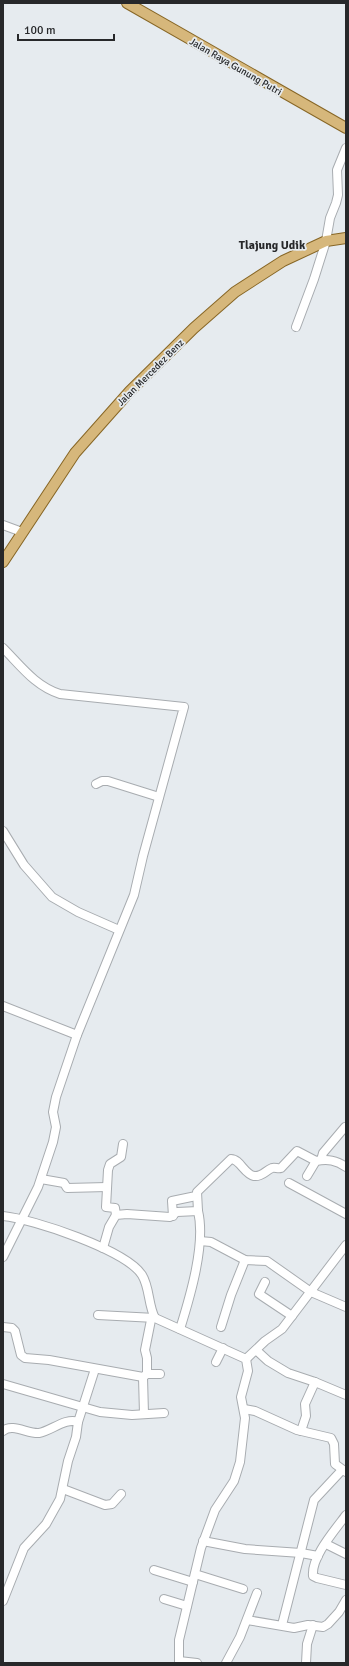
<svg xmlns="http://www.w3.org/2000/svg" width="349" height="1666" viewBox="0 0 349 1666" font-family="Signika,sans-serif">
<style>
.lines{fill:none;stroke-linecap:round;stroke-linejoin:round}
.minor-casing{stroke:#a8acb0;stroke-width:10}
.major-casing{stroke:#876625;stroke-width:12}
.minor{stroke:#fff;stroke-width:8}
.major{stroke:#d6b77b;stroke-width:10}
.labels{text-anchor:middle;stroke-width:3.5;stroke-linejoin:round;paint-order:stroke}
.street-label{font-size:10px;fill:#27282a;stroke:#e6ebef}
.quarter-label{font-size:12px;font-weight:bold;fill:#27282a;stroke:#e6ebef}
</style>
<rect width="100%" height="100%" fill="#e6ebef"/>
<g class="lines">
<!-- minor casing -->
<g class="minor-casing">
<g id="minor">
<path d="M296,327L314,279L326,241L330,218L336,203L338,195L337,170L346,148"/>
<path d="M3,525L22,532"/>
<path d="M3,648C21,666 35,686 60,694L184,707L143,856L134,895L77,1035L56,1097L53,1112L56,1127L53,1142L38,1187L3,1257"/>
<path d="M96,784L102,781H108L159,797"/>
<path d="M3,831L24,865L52,897L78,912L119,930"/>
<path d="M3,1006L77,1035"/>
<path d="M321,1160L323,1153L345,1127"/>
<path d="M307,1176L316,1161C328,1159 336,1160 346,1167"/>
<path d="M41,1179L64,1183L67,1188L107,1187"/>
<path d="M289,1183L346,1214"/>
<path d="M116,1215L115,1208L106,1207L108,1170L110,1164L121,1157L123,1144"/>
<path d="M3,1216C33,1219 126,1250 142,1275C150,1288 148,1305 155,1318L246,1359L248,1371L241,1397L245,1418L240,1462L234,1481L215,1510L201,1548L179,1640V1663"/>
<path d="M173,1216L172,1201L196,1196"/>
<path d="M200,1241L211,1242L245,1260L267,1261L311,1292L346,1307"/>
<path d="M103,1248L109,1227L116,1215L127,1214L170,1217L177,1212L198,1211L197,1192L231,1159C240,1159 244,1174 254,1176C262,1177 265,1171 272,1168C275,1167 278,1169 281,1168L297,1151L316,1161"/>
<path d="M265,1282L259,1294L292,1316"/>
<path d="M98,1315L155,1318"/>
<path d="M3,1327L12,1328L15,1331L21,1355L25,1358L49,1360L143,1377"/>
<path d="M221,1327L231,1295L245,1260"/>
<path d="M180,1329C190,1297 206,1244 198,1211"/>
<path d="M256,1350L268,1361L288,1373L315,1382L346,1395"/>
<path d="M246,1359L265,1341L282,1329L346,1245"/>
<path d="M216,1362L223,1348"/>
<path d="M147,1374H160"/>
<path d="M3,1384L100,1412L132,1415L164,1413"/>
<path d="M244,1409L255,1411L297,1430L331,1438L334,1444L335,1464L346,1472"/>
<path d="M144,1414L143,1377L147,1374V1358L145,1350L151,1320"/>
<path d="M78,1422L95,1369"/>
<path d="M3,1431C12,1423 28,1434 39,1433C51,1431 66,1417 78,1422L76,1437L68,1461L60,1499L46,1524L24,1548L3,1601"/>
<path d="M301,1431L306,1416L305,1404L315,1382"/>
<path d="M63,1489L105,1505L112,1504L121,1494"/>
<path d="M346,1515C335,1530 311,1557 313,1576L317,1578L346,1585"/>
<path d="M203,1541L245,1549L301,1553L318,1556"/>
<path d="M326,1544L346,1554"/>
<path d="M154,1570L193,1582"/>
<path d="M195,1574L243,1589"/>
<path d="M164,1599L187,1606"/>
<path d="M247,1620L294,1628L308,1625L323,1627L328,1624L339,1612L346,1600"/>
<path d="M282,1625L314,1500L342,1470"/>
<path d="M179,1661L197,1663"/>
<path d="M226,1663L240,1637L257,1593"/>
<path d="M306,1663L307,1644L313,1625"/>
</g>
</g>
<!-- major casing -->
<g class="major-casing">
<g id="major">
<path d="M127,3L346,128"/>
<path d="M3,562L75,453L130,391L194,328L235,292L283,261L326,241L346,238"/>
</g>
</g>
<!-- minor -->
<use href="#minor" class="minor"/>
<!-- major -->
<use href="#major" class="major"/>
</g>
<g class="labels">
<!-- street labels -->
<g class="street-label">
<text transform="translate(236 66) rotate(30)" y="4">Jalan Raya Gunung Putri</text>
<text transform="translate(150 372) rotate(-45)" y="4">Jalan Mercedez Benz</text>
</g>
<!-- quarter labels -->
<g class="quarter-label">
<text x="272" y="249">Tlajung Udik</text>
</g>
</g>
<!-- border -->
<rect width="349" height="1666" fill="none" stroke="#27282a" stroke-width="8"/>
<!-- scale -->
<path d="M18 34v6h96v-6" fill="none" stroke="#27282a" stroke-width="2"/>
<text x="24" y="34" font-size="12" fill="#27282a" stroke="#e6ebef" stroke-width="3" paint-order="stroke">100 m</text>
</svg>
